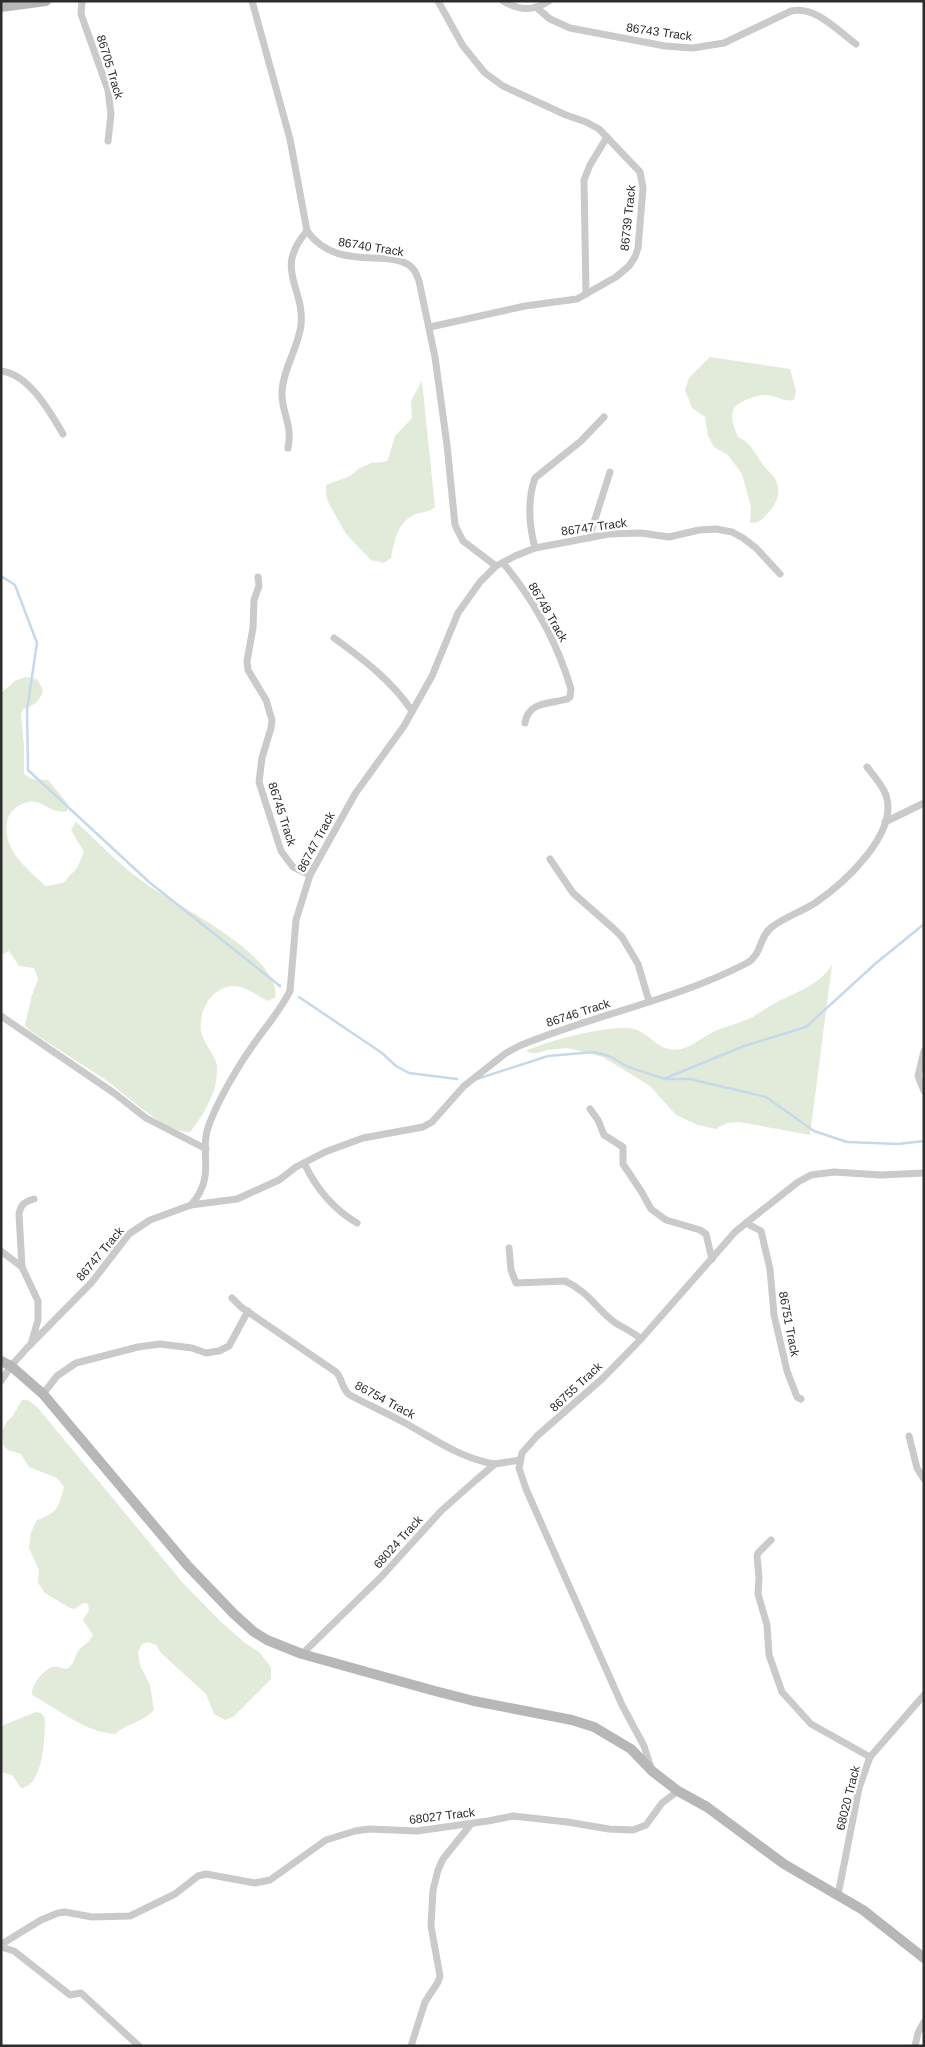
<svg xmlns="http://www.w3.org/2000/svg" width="925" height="2047" viewBox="0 0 925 2047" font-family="Arial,sans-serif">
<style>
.green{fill:#e2ebda}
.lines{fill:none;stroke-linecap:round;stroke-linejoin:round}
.stream{stroke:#c6d9eb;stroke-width:2.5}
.street{stroke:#cacaca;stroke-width:7}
.secondary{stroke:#b7b7b7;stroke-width:10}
.labels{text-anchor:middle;stroke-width:5;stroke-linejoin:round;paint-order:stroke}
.street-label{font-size:12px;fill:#2d2d2d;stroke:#fff}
</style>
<rect width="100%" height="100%" fill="#fff"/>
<!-- green -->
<g class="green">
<path d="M710,357L790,369L796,391L794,400C784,402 777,396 767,395C760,395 754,397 748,399C726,407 731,420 738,437C750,442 755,453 761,462C765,468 770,472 774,477C782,488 778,503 769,512C763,519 759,523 750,523L751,507L742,474L728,455L714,447L708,436L705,417L692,408L685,390L689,378Z"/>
<path d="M422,381L435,507C430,512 423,512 416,514C398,521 394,541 391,558L384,563L371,560L346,534L328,502L326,494V485L350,476L360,468L371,463L384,462L388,460L395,436L412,418L411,401Z"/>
<path d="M25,677L37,679L43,690C40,702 33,706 23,709L21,715L24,746V774L32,779L48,780L68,804L67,811C50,815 43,799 28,802C19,804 11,810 8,818C0,848 26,867 45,886L63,883L77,868L84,852L71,830L76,822C98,842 119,864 142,881C172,904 283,955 275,998L267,1001C257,995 248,988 236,986C213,984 198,1011 201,1031C203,1043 215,1054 217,1066C217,1071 217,1077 216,1081C215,1095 199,1122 190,1132C164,1133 125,1093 103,1078C78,1062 53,1046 29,1030L25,1025L32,995L38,979L34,968L19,966L9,951L1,955V693L15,681Z"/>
<path d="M832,965L810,1135L739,1122L727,1123L716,1129L698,1125L676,1115L650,1086L603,1057L567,1048L548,1050L537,1053H530L526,1051C547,1041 616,1022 637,1030C654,1037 659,1053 681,1049C692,1047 704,1036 715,1031C724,1027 734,1025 743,1021C753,1018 761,1011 770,1006C792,993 817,988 832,965Z"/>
<path d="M22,1400H28L37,1407L183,1583L219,1620L245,1643L259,1652L271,1667V1679L233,1717L225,1720L214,1714L206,1694L161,1653L156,1645L148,1642L142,1644L138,1652L140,1665L150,1685L154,1710C144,1722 127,1723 115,1734C87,1733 56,1708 32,1695C31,1686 42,1672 50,1668C55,1665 62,1668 67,1669C74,1665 74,1658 78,1651C83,1645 89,1643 93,1635L83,1620L89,1610L88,1604L83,1603L74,1609L68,1607L45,1593L38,1583L39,1570L29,1548L31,1532L37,1520C58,1512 58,1509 64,1487L57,1478L29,1467L21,1454L8,1450L4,1446L2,1433L4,1427L7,1421L12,1417Z"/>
<path d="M36,1712L41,1713L45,1718C45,1735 44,1786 21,1788L12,1775L1,1772V1726Z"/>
</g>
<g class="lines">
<!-- stream -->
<g class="stream">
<path d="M1,576L15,585L37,643L27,710L28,770L149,882L280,986"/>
<path d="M299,997L382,1053L396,1066L409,1073L457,1079"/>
<path d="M666,1078L744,1046L806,1027L875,964L924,924"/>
<path d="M477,1079L548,1056L594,1052L609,1056L628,1067L665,1079H690L766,1097L814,1131L847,1142L898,1144L924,1141"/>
</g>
<!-- street -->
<g class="street">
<path d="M82,1L81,14L108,90L111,114L108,141"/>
<path d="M252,1L290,139L307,231C338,275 396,245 414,270C416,273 418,278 419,281L435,357L447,445L455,525L463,541L496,566"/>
<path d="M503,1C520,11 533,11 549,1"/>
<path d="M537,8L550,19L570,28L665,46L693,48L724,43L791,11C815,5 838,31 856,44"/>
<path d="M586,294L584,180L590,165L607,137"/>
<path d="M430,327L525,306L577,299L616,277L629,266L635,257L638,248L643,188L640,172L599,129L586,122L566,115L503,86L485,73L463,46L438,1"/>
<path d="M1,371C29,374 50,412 63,434"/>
<path d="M288,448C293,424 281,412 282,392C283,368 298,349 301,325C305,287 273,270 307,231"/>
<path d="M589,538L610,472"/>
<path d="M535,548C529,525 527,501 535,478L581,441L604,417"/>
<path d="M503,563C534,600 557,642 571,689L570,697L567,699C551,704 528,701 525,723"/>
<path d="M258,577L259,586L254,600L253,628L247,661L248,670L266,700L272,720L271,728L262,758L259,782L281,851L293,867L310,875"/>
<path d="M334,638C363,659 392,681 412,711"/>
<path d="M885,822L924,803"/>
<path d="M550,859L573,893L614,929L622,937L638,964L649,1001"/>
<path d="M1,1016L114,1093L146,1118L206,1149"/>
<path d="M924,1051L918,1076L924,1091"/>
<path d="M590,1109L598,1120L604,1135L623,1147V1164L641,1191L651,1209L666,1220L700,1230L706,1234L712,1259"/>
<path d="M304,1163C316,1188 333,1209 357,1223"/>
<path d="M191,1205C218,1174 197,1152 210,1122C219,1099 237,1068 251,1048C264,1029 280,1011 290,991L296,920L310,875L355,794L404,726L432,676L458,613L480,582L496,566L515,556L535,548L609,534L641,533L669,537L699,530L716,529L732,532L743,538L756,548L780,574"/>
<path d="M746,1223L761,1231L770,1269L774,1315L787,1371L797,1397L801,1399"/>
<path d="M509,1248L511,1270L516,1283L565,1281C591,1293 597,1311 617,1324C626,1329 633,1332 641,1339"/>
<path d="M1,1251L22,1267L38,1301V1320L31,1344"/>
<path d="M22,1267L19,1214C21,1204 24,1202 34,1199"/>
<path d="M232,1298L241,1307L336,1372C343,1379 341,1389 350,1395C368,1405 387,1413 405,1423C434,1439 462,1459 495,1464"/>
<path d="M1,1381L11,1366L27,1348L92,1282L129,1234L150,1220L191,1205L237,1199L279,1180L296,1167L325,1152L363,1138L423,1127L432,1122L464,1086L506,1053L519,1046C593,1015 676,1000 747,963C762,955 759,936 772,927C785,917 801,912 815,903C843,884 899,834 886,795C882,785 874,776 867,767"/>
<path d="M43,1394L57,1376L76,1363L138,1347L160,1344L192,1348L206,1353L219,1351L229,1346L248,1311"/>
<path d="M909,1436L917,1468L924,1479"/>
<path d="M771,1540L758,1553L757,1556L759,1577L758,1594L767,1625L769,1655L782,1692L811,1724L870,1757"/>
<path d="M302,1654L382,1576L441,1511L476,1480L495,1464L520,1460"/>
<path d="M651,1768L644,1746L622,1705L526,1489L519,1468L522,1453L537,1436L603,1378L641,1339L735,1232L746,1223L798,1182L811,1175L834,1172L881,1175L924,1173"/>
<path d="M838,1895L859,1788L870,1757L924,1695"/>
<path d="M5,1942L41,1920L58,1913L65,1912L92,1917L130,1916L175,1894L198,1876L206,1874L255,1883L270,1880L326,1840L355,1831L369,1829L417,1831L488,1821L513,1816L567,1822L609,1829L633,1830L646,1825L662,1803L678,1791"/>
<path d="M4,1948L14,1951L70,1995L81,1993L139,2046"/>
<path d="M411,2046L425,2002L438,1982L440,1976L431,1926L433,1890L438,1870L443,1859L471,1824"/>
<path d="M915,2046L918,2033L924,2022"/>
</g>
<!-- secondary -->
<g class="secondary">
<path d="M1,7L46,1"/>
<path d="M1,1361L11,1366L43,1394L187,1565L234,1614L254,1632L267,1640L302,1654L435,1691L474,1701L572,1720L594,1727L631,1749L652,1771L678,1791L707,1807L784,1864L863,1910L924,1958"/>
</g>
</g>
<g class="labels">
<!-- street labels -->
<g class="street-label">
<text transform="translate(659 32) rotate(8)" y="4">86743 Track</text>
<text transform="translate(110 67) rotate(73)" y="4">86705 Track</text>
<text transform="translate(628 218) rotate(-84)" y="4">86739 Track</text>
<text transform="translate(371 247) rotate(9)" y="4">86740 Track</text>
<text transform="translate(594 527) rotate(-8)" y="4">86747 Track</text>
<text transform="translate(548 612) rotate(60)" y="4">86748 Track</text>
<text transform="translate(282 814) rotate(72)" y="4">86745 Track</text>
<text transform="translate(316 842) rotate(-62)" y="4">86747 Track</text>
<text transform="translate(578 1013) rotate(-18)" y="4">86746 Track</text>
<text transform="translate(100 1254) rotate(-50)" y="4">86747 Track</text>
<text transform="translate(789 1324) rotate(79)" y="4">86751 Track</text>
<text transform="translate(576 1387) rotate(-43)" y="4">86755 Track</text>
<text transform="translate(385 1400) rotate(28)" y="4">86754 Track</text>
<text transform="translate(398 1542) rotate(-48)" y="4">68024 Track</text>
<text transform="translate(848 1798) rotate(-76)" y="4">68020 Track</text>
<text transform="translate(442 1816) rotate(-7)" y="4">68027 Track</text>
</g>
</g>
<!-- border -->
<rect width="925" height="2047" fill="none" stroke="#2d2d2d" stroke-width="5"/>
</svg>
